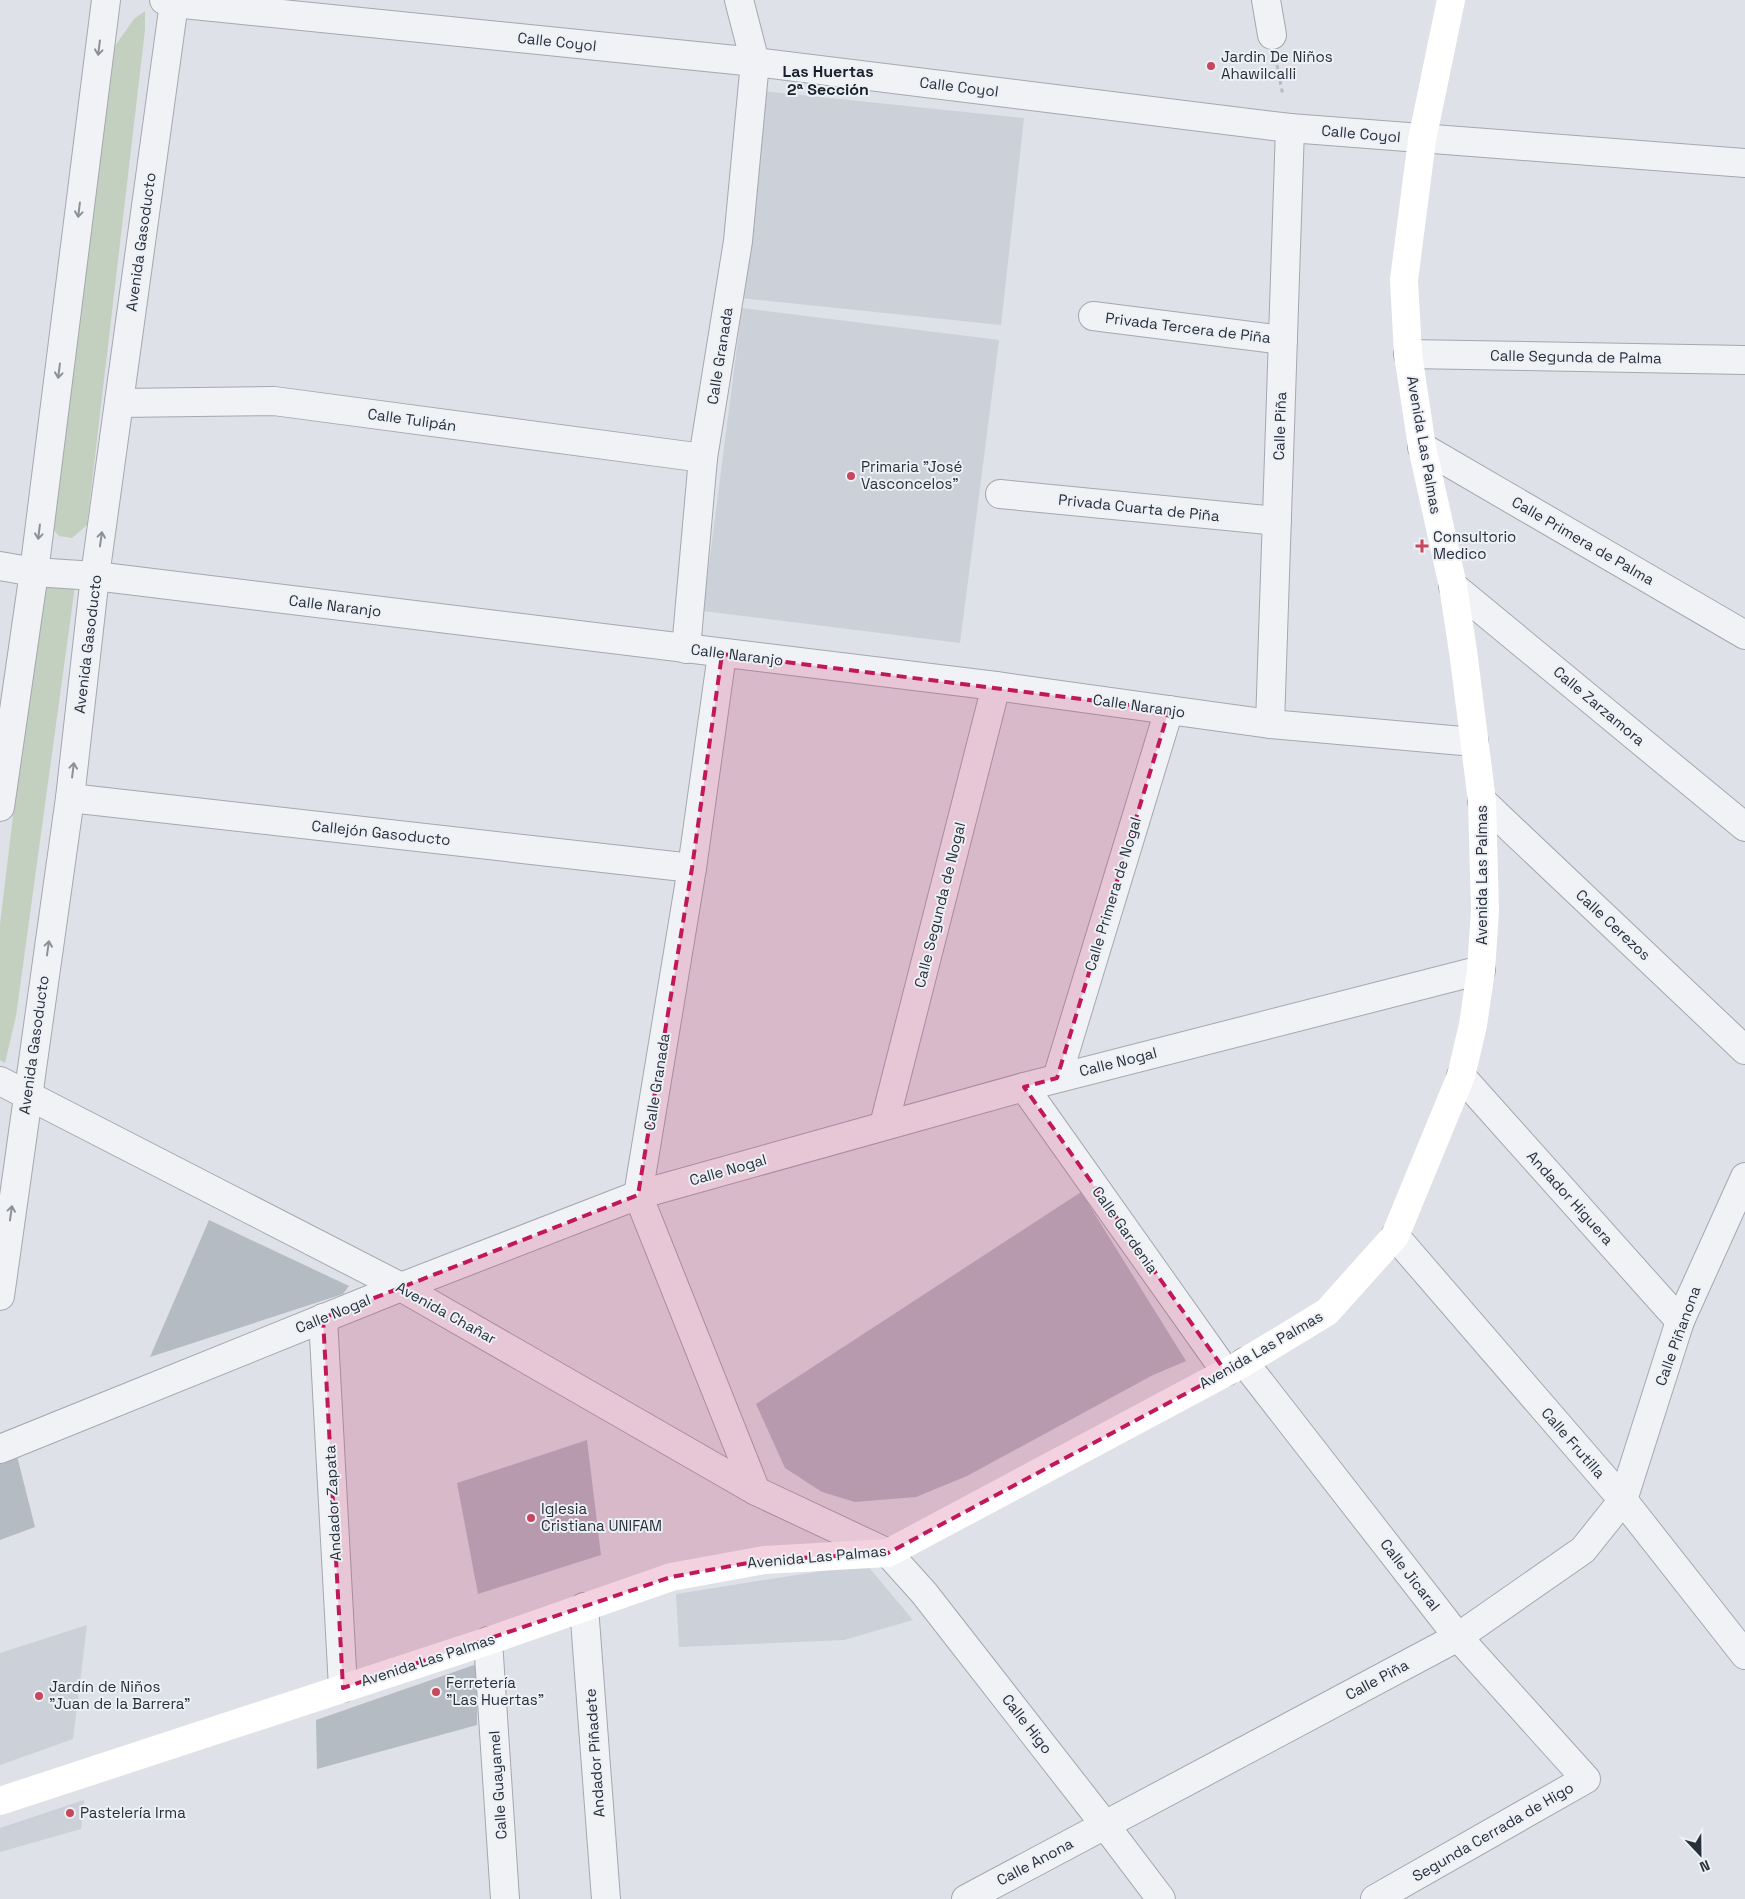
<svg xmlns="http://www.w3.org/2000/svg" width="1745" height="1899" viewBox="0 0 1745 1899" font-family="'Space Grotesk',sans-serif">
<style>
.built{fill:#ccd0d8}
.green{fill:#c4d0bf}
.building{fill:#b5bbc3}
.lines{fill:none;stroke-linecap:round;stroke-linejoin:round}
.minor-casing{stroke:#a4a8b0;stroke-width:30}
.tertiary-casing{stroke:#a4a8b0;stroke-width:30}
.path{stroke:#b8bcc1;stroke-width:3;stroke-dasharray:4 4;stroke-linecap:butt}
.minor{stroke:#f0f2f5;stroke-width:28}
.tertiary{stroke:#f0f2f5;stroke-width:28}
.secondary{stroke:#fff;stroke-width:28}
.oneway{stroke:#8c9198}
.marked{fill:#c2185b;fill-opacity:0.2;stroke:#c2185b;stroke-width:4;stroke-dasharray:10 6;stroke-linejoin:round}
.poi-dot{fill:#c7475c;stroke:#edf0f4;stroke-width:2}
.labels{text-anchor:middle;stroke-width:4;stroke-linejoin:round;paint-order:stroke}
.street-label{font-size:15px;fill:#28303c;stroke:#edf0f4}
.poi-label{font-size:15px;fill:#28303c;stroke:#edf0f4;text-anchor:start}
.neighbourhood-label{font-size:16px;font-weight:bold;fill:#1a212d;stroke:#edf0f4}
</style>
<rect width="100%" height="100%" fill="#dee1e7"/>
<!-- built -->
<g class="built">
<path d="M762,91L1024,118L1001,325L740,298Z"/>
<path d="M742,308L999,340L960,643L703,611Z"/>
<path d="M866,1564L913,1620L844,1640L679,1647L676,1594Z"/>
<path d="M87,1625L73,1739L0,1765V1653Z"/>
<path d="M84,1800L81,1829L0,1852V1828Z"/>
</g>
<!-- green -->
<g class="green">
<path d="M145,11V30L87,525L72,538L59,536L50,526L110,53L134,19Z"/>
<path d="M45,581L75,586L16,1016L5,1063L0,1060V924L40,592Z"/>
</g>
<!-- building -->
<g class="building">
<path d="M1081,1192L1186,1361L1153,1375L967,1476L916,1497L855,1502L822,1492L785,1468L756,1404Z"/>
<path d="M209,1220L349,1286L343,1294L150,1357Z"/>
<path d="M587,1440L601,1555L478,1594L457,1483Z"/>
<path d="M17,1456L35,1527L0,1540V1459Z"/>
<path d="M477,1664V1725L317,1769L316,1720Z"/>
</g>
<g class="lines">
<!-- minor casing -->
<g class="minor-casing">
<g id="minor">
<path d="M1266,0L1272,35"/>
<path d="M174,3L755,62L1290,128L1745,163"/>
<path d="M1093,316L1283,340"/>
<path d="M1408,354L1745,360"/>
<path d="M119,403L274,401L703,458"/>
<path d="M1422,447L1745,635"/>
<path d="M1000,494L1277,521"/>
<path d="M0,566L34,572L95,576L996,686L1270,724L1474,742"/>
<path d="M1453,586L1745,827"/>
<path d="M686,649L703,458L738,241L755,62L739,0"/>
<path d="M722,654L692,868L638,1195L756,1491"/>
<path d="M1270,724L1290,128"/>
<path d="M70,798L692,868"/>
<path d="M1482,801L1745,1050"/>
<path d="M1461,1076L1680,1321"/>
<path d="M1057,1078L1169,710"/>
<path d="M1024,1087L1226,1372"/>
<path d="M884,1125L996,686"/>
<path d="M1395,1236L1623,1500L1745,1655"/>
<path d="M323,1318L343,1688"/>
<path d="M1244,1362L1458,1637L1586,1779L1375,1899"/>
<path d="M0,1449L401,1287L638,1195L1024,1087L1481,970"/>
<path d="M888,1553L924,1593L1105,1825L1161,1899"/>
<path d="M584,1607L606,1899"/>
<path d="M488,1641L505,1899"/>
<path d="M966,1899L1458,1637L1583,1550L1623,1500L1680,1321L1745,1177"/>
</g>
</g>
<!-- tertiary casing -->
<g class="tertiary-casing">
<g id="tertiary">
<path d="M0,807L34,572L106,0"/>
<path d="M0,1081L401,1287L756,1491L888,1553"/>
<path d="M0,1296L70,798L95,576L174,3L164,0"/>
</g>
</g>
<!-- path -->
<path class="path" d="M1277,65L1283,96"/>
<!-- minor -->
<use href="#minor" class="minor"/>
<!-- tertiary -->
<use href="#tertiary" class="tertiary"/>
<!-- secondary -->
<path class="secondary" d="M0,1801L488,1641L671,1577L764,1560L888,1553L1238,1366L1327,1312L1395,1236L1461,1076L1473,1025L1481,970L1485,911L1482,801L1463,651L1453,586L1422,447L1408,354L1404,280L1422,140L1451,0"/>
</g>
<!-- one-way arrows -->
<defs><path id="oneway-shaft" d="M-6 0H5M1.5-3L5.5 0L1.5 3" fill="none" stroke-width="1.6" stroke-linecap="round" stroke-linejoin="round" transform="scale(1.25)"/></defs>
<g class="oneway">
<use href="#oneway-shaft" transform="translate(99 48) rotate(97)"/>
<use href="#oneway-shaft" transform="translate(79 210) rotate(97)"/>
<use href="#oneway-shaft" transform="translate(59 371) rotate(97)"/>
<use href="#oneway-shaft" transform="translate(39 532) rotate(97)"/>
<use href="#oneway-shaft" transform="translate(101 539) rotate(-82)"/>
<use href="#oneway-shaft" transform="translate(73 770) rotate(-83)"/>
<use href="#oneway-shaft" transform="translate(48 948) rotate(-82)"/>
<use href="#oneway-shaft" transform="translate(11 1213) rotate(-82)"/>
</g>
<!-- marked area -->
<path class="marked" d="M722,654L1169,710L1057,1078L1024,1087L1226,1372L888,1553L764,1560L671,1577L343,1688L323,1318L638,1195L692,868Z"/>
<!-- markers -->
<g class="poi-dot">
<circle cx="1211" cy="66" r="5"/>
<circle cx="851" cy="476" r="5"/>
<path d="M1419.5 538.5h5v5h5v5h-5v5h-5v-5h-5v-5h5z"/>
<circle cx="531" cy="1518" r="5"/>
<circle cx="436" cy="1692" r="5"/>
<circle cx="39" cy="1696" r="5"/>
<circle cx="70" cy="1813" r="5"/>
</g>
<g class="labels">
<!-- street labels -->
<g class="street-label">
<text transform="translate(557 42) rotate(6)" y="5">Calle Coyol</text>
<text transform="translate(959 87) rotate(7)" y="5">Calle Coyol</text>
<text transform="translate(1361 134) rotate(5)" y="5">Calle Coyol</text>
<text transform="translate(141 242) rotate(-82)" y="5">Avenida Gasoducto</text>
<text transform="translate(1188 328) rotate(7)" y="5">Privada Tercera de Piña</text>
<text transform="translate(720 356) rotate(-81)" y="5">Calle Granada</text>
<text transform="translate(1576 357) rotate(1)" y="5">Calle Segunda de Palma</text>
<text transform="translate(412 420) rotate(8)" y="5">Calle Tulipán</text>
<text transform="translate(1280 426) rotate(-88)" y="5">Calle Piña</text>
<text transform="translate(1424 445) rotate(80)" y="5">Avenida Las Palmas</text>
<text transform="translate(1139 508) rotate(6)" y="5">Privada Cuarta de Piña</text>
<text transform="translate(1583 541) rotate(30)" y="5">Calle Primera de Palma</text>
<text transform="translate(335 606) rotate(7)" y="5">Calle Naranjo</text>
<text transform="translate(88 644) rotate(-83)" y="5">Avenida Gasoducto</text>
<text transform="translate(737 655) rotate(7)" y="5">Calle Naranjo</text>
<text transform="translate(1139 706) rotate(8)" y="5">Calle Naranjo</text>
<text transform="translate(1599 706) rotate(40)" y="5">Calle Zarzamora</text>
<text transform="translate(381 833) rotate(6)" y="5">Callejón Gasoducto</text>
<text transform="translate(1482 875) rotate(-90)" y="5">Avenida Las Palmas</text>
<text transform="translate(1113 894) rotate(-73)" y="5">Calle Primera de Nogal</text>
<text transform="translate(940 905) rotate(-76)" y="5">Calle Segunda de Nogal</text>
<text transform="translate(1613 925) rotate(43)" y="5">Calle Cerezos</text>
<text transform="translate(34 1045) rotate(-82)" y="5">Avenida Gasoducto</text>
<text transform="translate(1118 1062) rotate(-14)" y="5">Calle Nogal</text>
<text transform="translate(657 1082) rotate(-81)" y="5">Calle Granada</text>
<text transform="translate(728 1170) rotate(-16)" y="5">Calle Nogal</text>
<text transform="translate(1570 1198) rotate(48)" y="5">Andador Higuera</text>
<text transform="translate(1125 1230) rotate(55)" y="5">Calle Gardenia</text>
<text transform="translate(446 1313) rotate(29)" y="5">Avenida Chañar</text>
<text transform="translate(333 1314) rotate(-22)" y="5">Calle Nogal</text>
<text transform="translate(1678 1336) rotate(-70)" y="5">Calle Piñanona</text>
<text transform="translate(1261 1350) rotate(-30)" y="5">Avenida Las Palmas</text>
<text transform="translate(1573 1443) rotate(49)" y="5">Calle Frutilla</text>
<text transform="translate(333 1503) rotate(-93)" y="5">Andador Zapata</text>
<text transform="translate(817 1557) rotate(-5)" y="5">Avenida Las Palmas</text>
<text transform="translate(1410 1575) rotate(52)" y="5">Calle Jicaral</text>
<text transform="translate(428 1660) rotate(-18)" y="5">Avenida Las Palmas</text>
<text transform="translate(1377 1680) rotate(-28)" y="5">Calle Piña</text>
<text transform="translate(1027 1724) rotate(52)" y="5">Calle Higo</text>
<text transform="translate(595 1753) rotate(-94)" y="5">Andador Piñadete</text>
<text transform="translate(498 1785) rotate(-94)" y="5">Calle Guayamel</text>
<text transform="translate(1493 1832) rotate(-30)" y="5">Segunda Cerrada de Higo</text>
<text transform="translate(1035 1862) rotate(-28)" y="5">Calle Anona</text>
</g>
<!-- poi labels -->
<g class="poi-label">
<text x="1221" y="62">Jardin De Niños<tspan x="1221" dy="17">Ahawilcalli</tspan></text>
<text x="861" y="472">Primaria "José<tspan x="861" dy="17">Vasconcelos"</tspan></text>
<text x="1433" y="542">Consultorio<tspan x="1433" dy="17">Medico</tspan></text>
<text x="541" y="1514">Iglesia<tspan x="541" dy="17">Cristiana UNIFAM</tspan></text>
<text x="446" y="1688">Ferretería<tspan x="446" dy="17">"Las Huertas"</tspan></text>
<text x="49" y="1692">Jardín de Niños<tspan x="49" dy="17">"Juan de la Barrera"</tspan></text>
<text x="80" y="1818">Pastelería Irma</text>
</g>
<!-- neighbourhood labels -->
<g class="neighbourhood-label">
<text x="828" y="77">Las Huertas<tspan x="828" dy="18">2ª Sección</tspan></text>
</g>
</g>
<!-- north arrow -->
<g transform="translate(1700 1854) rotate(158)" stroke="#edf0f4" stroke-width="4" paint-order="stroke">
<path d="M0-4L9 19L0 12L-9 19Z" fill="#28303c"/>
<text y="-8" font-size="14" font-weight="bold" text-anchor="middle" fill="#28303c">N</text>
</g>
</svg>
